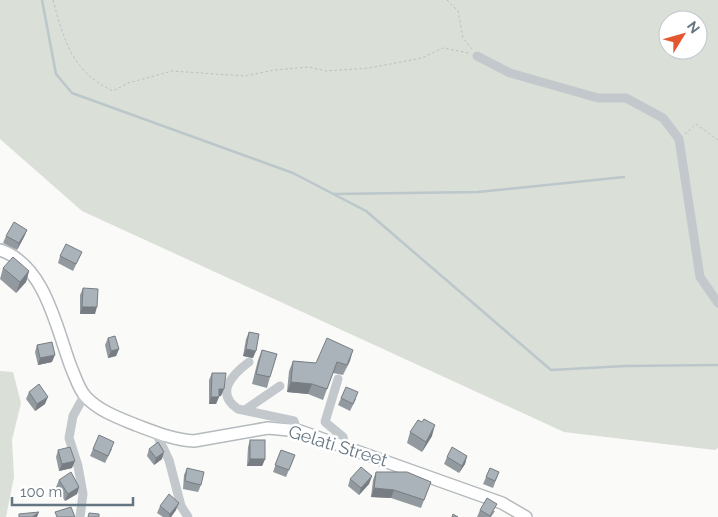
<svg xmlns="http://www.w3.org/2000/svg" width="718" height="517" viewBox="0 0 718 517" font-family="Raleway,sans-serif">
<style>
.green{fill:#dadfd7;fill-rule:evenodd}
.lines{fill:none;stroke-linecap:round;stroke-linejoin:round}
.stream{stroke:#bbc7cb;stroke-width:2.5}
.major-casing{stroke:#b5babe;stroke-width:14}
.path{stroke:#bbbfc2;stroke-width:1;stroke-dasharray:2.5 2.5;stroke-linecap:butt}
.minor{stroke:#c3c8cc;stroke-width:9}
.major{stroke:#fff;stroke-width:11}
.wall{fill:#929a9f}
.shaded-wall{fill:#777d82}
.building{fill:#aab3b9;stroke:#777d82}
.labels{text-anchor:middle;stroke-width:5;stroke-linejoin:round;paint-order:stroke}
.street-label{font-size:18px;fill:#657683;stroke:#fff}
</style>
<rect width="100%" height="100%" fill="#fafaf8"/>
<!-- green -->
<g class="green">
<path d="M0,0H718V448L715,450L564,432L82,211L0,139ZM668,20H698V50H668Z"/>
<path d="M0,371L13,372L21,403L12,440L14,477L6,517H0Z"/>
</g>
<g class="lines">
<!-- stream -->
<g class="stream">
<path d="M42,0L56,74L72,93L293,173L366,211L551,370L625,366L718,365"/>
<path d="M334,194L478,192L624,177"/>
</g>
<!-- major casing -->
<g class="major-casing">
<path id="major" d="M0,250C45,265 56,327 71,367C75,376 79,390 86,397C99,411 119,418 136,425C155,432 174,440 194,441L268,428L300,431L502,503L526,517"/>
</g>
<!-- path -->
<g class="path">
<path d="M53,0C64,40 72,72 113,91L128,83L172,71L245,76L274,70L309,67L326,71L369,68L422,58L443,48L469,53"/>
<path d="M447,0L458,11L463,38L472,49"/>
<path d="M685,134L696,124L718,140"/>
</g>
<!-- minor -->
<g class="minor">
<path d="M477,56L510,73L598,98H626L663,118L679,139L700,277L718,303"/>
<path d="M249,362C233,374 214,393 238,409L294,421L297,430"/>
<path d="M338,379L325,422L343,437L345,446"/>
<path d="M245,410L280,386"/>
<path d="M156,433L169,460L181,506L188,517"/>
<path d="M80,517L83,494L78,466L69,438L73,416L84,396"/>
</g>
<!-- major -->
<use href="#major" class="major"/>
</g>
<!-- wall -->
<g class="wall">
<path d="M27,230L24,237L17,250L3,243L6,236Z"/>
<path d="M82,252L73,271L58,263L60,256Z"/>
<path d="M3,268L29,271L26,282L16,293L0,279Z"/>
<path d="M83,288L95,314H80V295Z"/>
<path d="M249,332L253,358L243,356L246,339Z"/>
<path d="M108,338L119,349L116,356L108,358L105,345Z"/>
<path d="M37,345L52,362L38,365L35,352Z"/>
<path d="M262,350L270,377L267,388L252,384L258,360Z"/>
<path d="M353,350L343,375L333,373L323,400L308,394L287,392L289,371L293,361L316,363Z"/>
<path d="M212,373L221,396H219L216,404H209V380Z"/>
<path d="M29,392L45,404L35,411L26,399Z"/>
<path d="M341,398L356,399L350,411L338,405Z"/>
<path d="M422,422L432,436L422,452L407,443L410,432Z"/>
<path d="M250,440L265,459L262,466H247L248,447Z"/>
<path d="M93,449H112L105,463L90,456Z"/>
<path d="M149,449L162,459L154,465L147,456Z"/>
<path d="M58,450L72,468L59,471L56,457Z"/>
<path d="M281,450L295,455L286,477L273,472Z"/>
<path d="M467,456L465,464L459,473L444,464L447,457Z"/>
<path d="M187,468L201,485L198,492L183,489L184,475Z"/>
<path d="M490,468L499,472L493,488L483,484Z"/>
<path d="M376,472L431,482L421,508L391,498L371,497L373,480Z"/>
<path d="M372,476L369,484L359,495L348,486L350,479Z"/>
<path d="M59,480L79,487L77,494L65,501L56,487Z"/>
<path d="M160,506L176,510L171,517H163L157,513Z"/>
<path d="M480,510L495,511L491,517H477Z"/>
</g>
<!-- shaded-wall -->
<g class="shaded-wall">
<path d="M27,230L24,237L17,250L19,243Z"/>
<path d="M29,271L26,282L16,293L20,282Z"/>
<path d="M82,307H97L95,314H80Z"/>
<path d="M119,349L116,356L108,358L111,351Z"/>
<path d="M246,349L256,351L253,358L243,356Z"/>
<path d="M353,350L350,361L343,375Z"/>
<path d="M55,355L52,362L38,365L40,358Z"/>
<path d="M291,382L312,384L308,394L287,392Z"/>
<path d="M219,389H224L221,396H216Z"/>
<path d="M48,397L45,404L35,411L37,404Z"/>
<path d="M211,397H219L216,404H209Z"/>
<path d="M435,425L432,436L422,452L426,442Z"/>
<path d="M164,452L162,459L154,465L156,458Z"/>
<path d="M467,456L465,464L459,473L462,466Z"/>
<path d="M250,459H265L262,466H247Z"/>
<path d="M75,461L72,468L59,471L62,464Z"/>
<path d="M372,476L369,484L359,495L361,488Z"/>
<path d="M79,487L77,494L65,501L68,494Z"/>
<path d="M374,488L394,490L391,498L371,497Z"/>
<path d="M179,503L176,510L171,517H169L170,514Z"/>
<path d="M39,512L37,517H32Z"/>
</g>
<!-- building -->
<g class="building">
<path d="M14,222L27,230L19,243L6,236Z"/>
<path d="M66,244L82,252L76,264L60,256Z"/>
<path d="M13,257L29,271L20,282L3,268Z"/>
<path d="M83,288L98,289L97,307H82Z"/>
<path d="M249,332L259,334L256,351L246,349Z"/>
<path d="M115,336L119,349L111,351L108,338Z"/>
<path d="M327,338L353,350L347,365L337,362L327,389L312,384L291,382L293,361L316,363Z"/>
<path d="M52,342L55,355L40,358L37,345Z"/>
<path d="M262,350L277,354L270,377L256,374Z"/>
<path d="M212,373H226L224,389H219V397H211Z"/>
<path d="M39,384L48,397L37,404L29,392Z"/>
<path d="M346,387L358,392L353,404L341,398Z"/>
<path d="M424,419L435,425L426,442L410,432L418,420L422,422Z"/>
<path d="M99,435L114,442L108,456L93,449Z"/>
<rect x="250" y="440" width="15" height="19"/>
<path d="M158,442L164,452L156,458L149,449Z"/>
<path d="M70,447L75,461L62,464L58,450Z"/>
<path d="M452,447L467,456L462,466L447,457Z"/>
<path d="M281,450L295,455L289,470L275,465Z"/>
<path d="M361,467L372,476L361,488L350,479Z"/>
<path d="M187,468L204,472L201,485L185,481Z"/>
<path d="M490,468L499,472L495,481L486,477Z"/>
<path d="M71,472L79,487L68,494L59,480Z"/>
<path d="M376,472H407L431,482L424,500L394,490L374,488Z"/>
<path d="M169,494L179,503L170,514L160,506Z"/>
<path d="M487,498L497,504L490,516L480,510Z"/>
<path d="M71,507L75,517H57L55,512Z"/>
<path d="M39,512L32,517H19V514Z"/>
<path d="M89,513L99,514V517H88Z"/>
<path d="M453,514L458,517H452Z"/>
</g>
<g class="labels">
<!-- street labels -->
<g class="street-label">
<text transform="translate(338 446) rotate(17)" y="6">Gelati Street</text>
</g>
</g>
<!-- north arrow -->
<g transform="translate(683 35) rotate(53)"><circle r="24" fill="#ffffff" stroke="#c1c8cd"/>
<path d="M0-4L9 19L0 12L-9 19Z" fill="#e4572e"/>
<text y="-8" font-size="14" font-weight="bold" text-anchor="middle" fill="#657683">N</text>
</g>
<!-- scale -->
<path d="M12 497v8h121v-8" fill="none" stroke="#657683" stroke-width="2.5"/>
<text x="20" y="497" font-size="15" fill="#657683" stroke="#ffffff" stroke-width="4" paint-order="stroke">100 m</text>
</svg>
